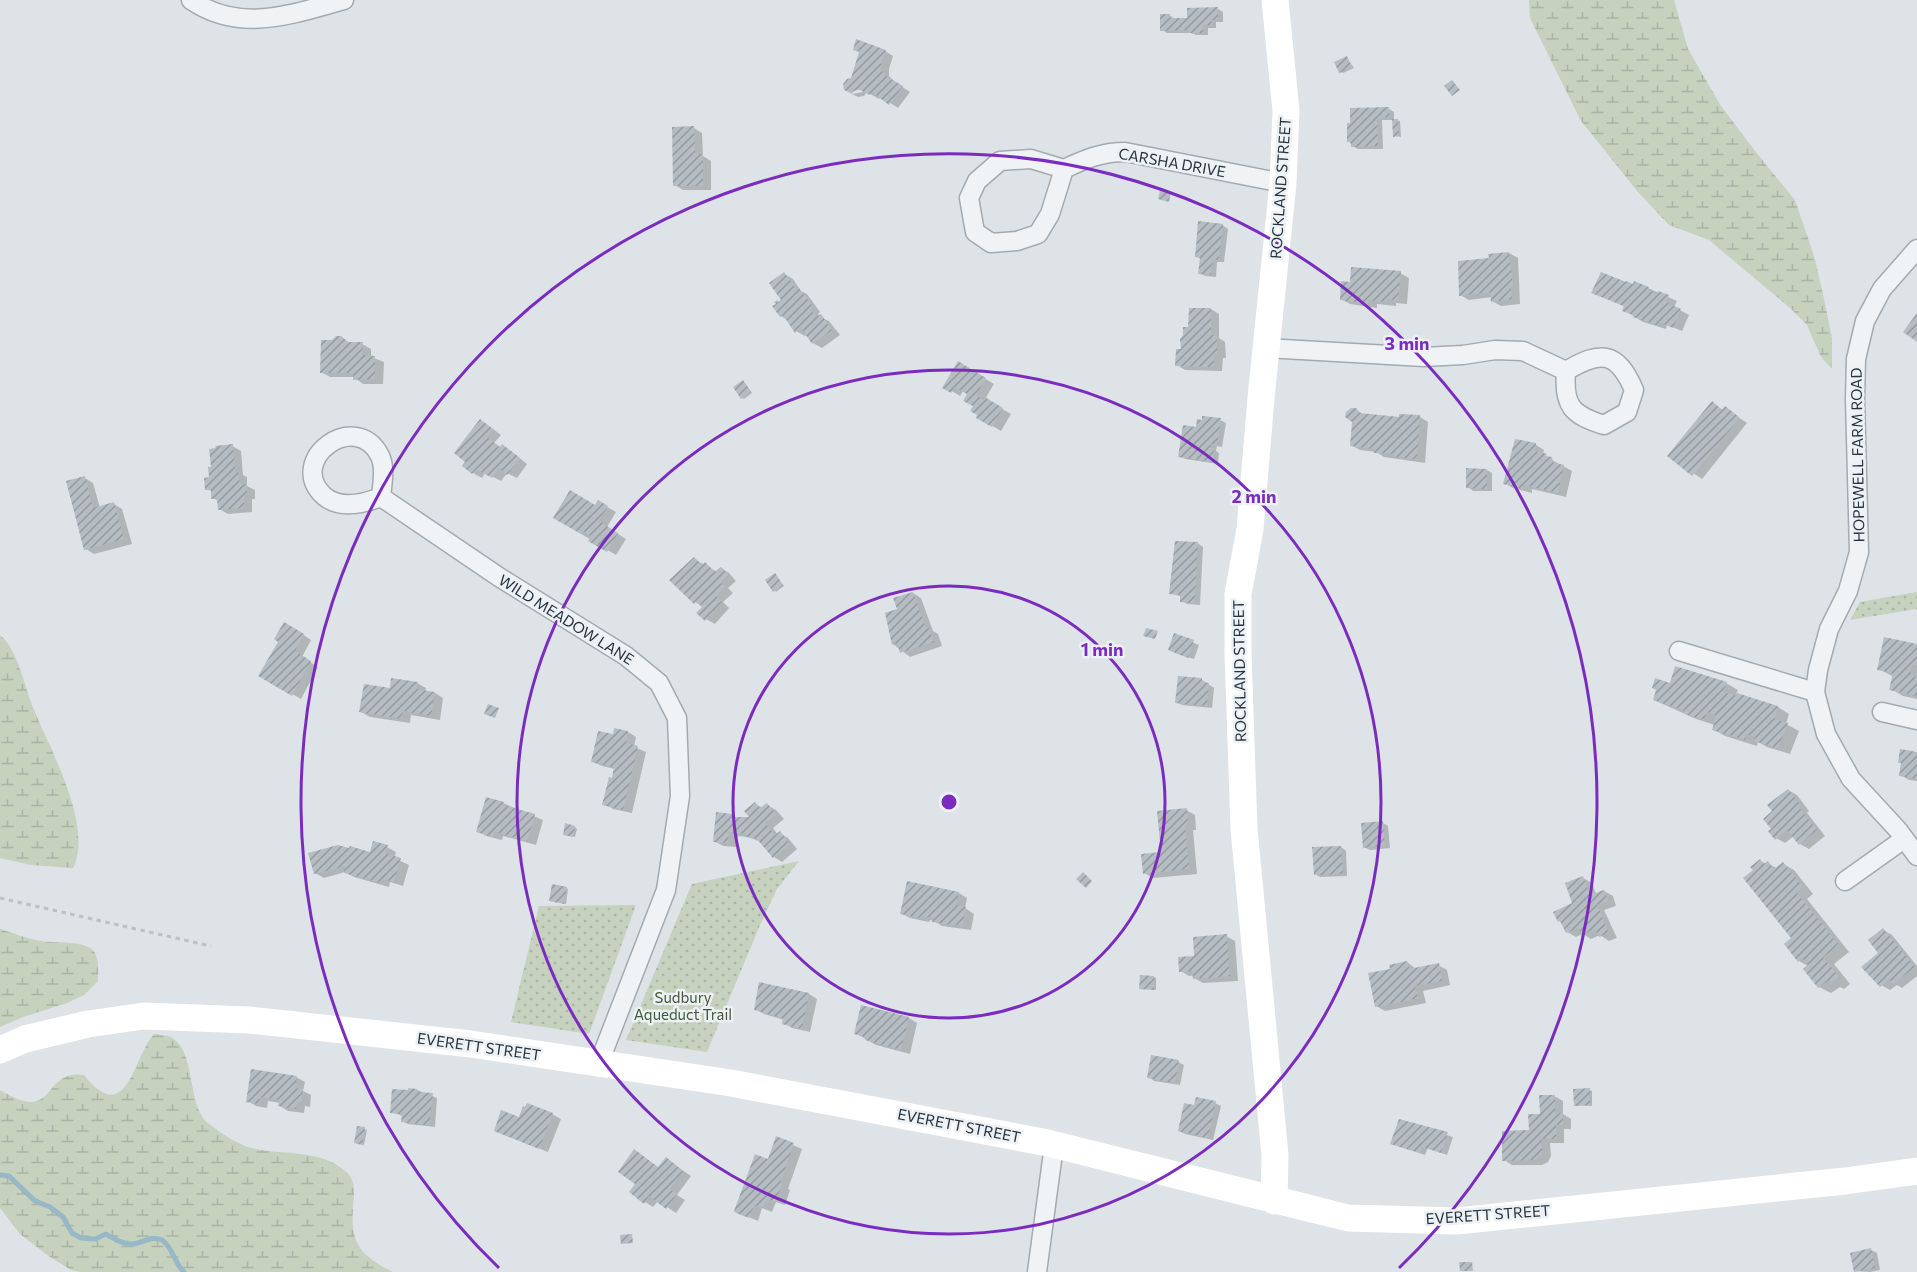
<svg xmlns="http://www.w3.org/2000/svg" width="1917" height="1272" viewBox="0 0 1917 1272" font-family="Commissioner,sans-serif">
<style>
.wetland{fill:url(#wetland-marsh)}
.park{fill:url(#park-dots)}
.shadow{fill:#0003}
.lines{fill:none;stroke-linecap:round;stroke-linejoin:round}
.stream{stroke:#98b7c7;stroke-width:5}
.building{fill:url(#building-hatch)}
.street-casing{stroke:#a3abb1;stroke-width:21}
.path{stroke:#bcc1c5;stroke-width:3;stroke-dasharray:4.5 4.5;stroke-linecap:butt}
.street{stroke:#f0f3f5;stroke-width:18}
.secondary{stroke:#fff;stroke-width:27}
.ring{fill:none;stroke:#7b2cbf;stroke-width:3}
.labels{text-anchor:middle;stroke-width:5;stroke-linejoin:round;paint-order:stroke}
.street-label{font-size:15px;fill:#27333d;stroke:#ecf1f5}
.park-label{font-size:15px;fill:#425835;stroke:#ecf1f5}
.centre{fill:#7b2cbf;stroke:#ecf1f5;stroke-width:3}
.ring-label{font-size:18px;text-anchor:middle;font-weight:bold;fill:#7b2cbf;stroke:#ecf1f5;stroke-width:5;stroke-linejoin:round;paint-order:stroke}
</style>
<defs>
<pattern id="wetland-marsh" width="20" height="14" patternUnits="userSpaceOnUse" patternTransform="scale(1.5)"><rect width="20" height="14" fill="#c6d1be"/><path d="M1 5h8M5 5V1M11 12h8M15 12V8" fill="none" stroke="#aab4a4"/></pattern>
<pattern id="park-dots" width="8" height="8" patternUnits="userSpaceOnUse" patternTransform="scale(1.5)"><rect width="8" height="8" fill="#c6d1be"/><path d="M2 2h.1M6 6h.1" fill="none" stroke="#aab4a4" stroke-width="1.8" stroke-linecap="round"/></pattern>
<pattern id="building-hatch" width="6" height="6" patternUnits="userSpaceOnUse" patternTransform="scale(1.5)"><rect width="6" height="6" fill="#b5bdc3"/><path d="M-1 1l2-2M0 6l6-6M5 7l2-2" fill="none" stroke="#939aa0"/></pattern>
</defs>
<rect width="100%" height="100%" fill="#dde3e7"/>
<!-- wetland -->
<g class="wetland">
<path d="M1529,0H1674L1688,49L1721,106L1755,151L1795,200L1814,256L1823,294L1832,338V369L1821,357L1807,325L1790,308L1709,240L1669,225L1638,192L1581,121L1530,18Z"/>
<path d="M0,635C18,649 25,689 34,710C50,749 94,827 73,868L31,865L0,858Z"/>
<path d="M0,929C13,933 27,939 41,941C54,944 87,939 95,953C99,961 98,972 98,981L84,995L67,1003L23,1017L0,1027Z"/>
<path d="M154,1034C158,1035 164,1035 168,1036C198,1047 185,1105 209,1124C221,1133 234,1142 248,1147C281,1157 322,1147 348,1174C354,1180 354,1187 354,1195C350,1237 352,1252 393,1272H80L71,1270L50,1257L20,1234L0,1208V1090C9,1095 20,1102 31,1102C52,1102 52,1070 84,1075C127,1129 133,1057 154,1034Z"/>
</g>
<!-- park -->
<g class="park">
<path d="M1917,592V609L1850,620L1860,602Z"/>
<path d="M799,861L777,889L760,925L707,1052L626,1040L692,884Z"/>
<path d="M636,905L589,1034L511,1022L539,906Z"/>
</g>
<!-- shadow -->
<g class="shadow">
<path d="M1218,9L1223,12V22H1216V28H1208V35H1196L1191,33H1167L1162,30L1169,15L1175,19H1189Z"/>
<path d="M885,51L893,56L889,69V76L895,82L910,92L898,108L881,97L879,99L867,92L864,96L858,97L852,94L863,92V89L852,91V94L846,90L852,80Z"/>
<path d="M1347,58L1354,68L1343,73L1340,72Z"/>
<path d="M1389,109L1394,112V120L1400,121L1401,137L1395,136L1394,120H1382L1383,149H1358L1352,146L1349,141V124Z"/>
<path d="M694,128L702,133L703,156L711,161V190H683L675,185Z"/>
<path d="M1222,225L1228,229L1224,262H1217L1216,277L1205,276L1200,273L1201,259L1196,256Z"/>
<path d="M1509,253L1518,258L1520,304L1501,306L1492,301V297L1469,300L1460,295L1490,259Z"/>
<path d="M1400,273L1409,278L1407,304L1396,303V306L1377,304V308L1350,304L1341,299L1352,284Z"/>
<path d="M784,274L793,279L801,291L807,294L820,312L818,314L819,317L829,321L840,335L822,348L813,343L807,335L805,336L796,331L789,321L781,316Z"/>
<path d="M1627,284L1648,288L1677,301L1674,307L1689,315L1682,331L1667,325L1666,329L1643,322L1624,310L1625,307L1593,292Z"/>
<path d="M1211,309L1219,314V338L1225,342L1226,358H1223L1222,371L1185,370L1177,365L1190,329Z"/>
<path d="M341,337L351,344H362L371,349V357L384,362L383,384H363L354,377H330L321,372L332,342Z"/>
<path d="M958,363L994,384L985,399L1011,414L1001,431L978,417L975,406L964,390L960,396L945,387Z"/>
<path d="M745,383L752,393L744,399L742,398Z"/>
<path d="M1712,403L1723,410L1725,408L1747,423L1702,479L1669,456Z"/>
<path d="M1356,410L1365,415L1400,418L1420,417L1428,422L1425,463L1384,457L1376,452L1360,450L1351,445Z"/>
<path d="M1220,420L1226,423L1222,447L1217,446L1216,451L1219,453L1218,464L1185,459L1180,456L1203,421Z"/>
<path d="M489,426L501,435L494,443L501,448L511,451L527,464L517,478L507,473L501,481L485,473L482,478L473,473Z"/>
<path d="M1516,440L1536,445L1544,450L1543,455L1572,471L1566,497L1532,489V493L1513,488L1504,483Z"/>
<path d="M232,446L241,451L243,475L247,477V486L255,490V499H252V512L228,514L219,509V501L213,498V492L207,489L210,479Z"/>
<path d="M1487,470L1492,473V491H1473L1468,487Z"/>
<path d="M85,478L93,483L100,508L114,504L122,509L132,544L94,554L86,549Z"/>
<path d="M598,502L616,512L607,527L626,539L616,555L555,518L595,507Z"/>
<path d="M1197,543L1203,547L1200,605L1187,604L1182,601V597L1171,593Z"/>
<path d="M694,559L717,572L721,568L729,573L736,581L728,588L733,593L723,602L729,608L715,624L706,619L704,607L695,602Z"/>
<path d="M775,575L784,586L776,592L774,590Z"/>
<path d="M913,593L921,598L933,631L938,634L942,646L910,657L893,644L899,610Z"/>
<path d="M293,628L311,640L302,657L318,667L301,699L260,676L280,641Z"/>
<path d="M1175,635L1199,645L1194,659L1175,653Z"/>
<path d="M1917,645V699L1903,696L1891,689L1894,677L1879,669Z"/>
<path d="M1202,680L1214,688L1212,708L1182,705L1177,702Z"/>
<path d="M417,683L426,688L425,692L435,693L443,698L440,720L411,715L410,723L370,717L361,712L391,690Z"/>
<path d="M1726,683L1738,690L1736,694L1778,707L1789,714L1786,724L1799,731L1790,754L1767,747L1758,742L1757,746L1725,736L1713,729L1715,725L1696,719L1654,700L1671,685Z"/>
<path d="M628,732L636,737L634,747L646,752L632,813L613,809L604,804L615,769L602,766L593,762L614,736Z"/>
<path d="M1917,754V781L1909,780L1901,775L1903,764L1899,762Z"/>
<path d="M1788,790L1797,795L1809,811L1807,813L1825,836L1809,849L1800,844L1794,836L1785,843L1776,838L1773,829L1774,811Z"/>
<path d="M503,803L543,820L536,845L503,836L502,840L486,836L478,831Z"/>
<path d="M755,804L763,808L767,805L776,810L784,819L773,828L778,835L780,833L788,838L797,849L782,862L774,857L761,842L748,837L738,836L736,847L723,846L714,841L732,815L737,818L752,819Z"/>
<path d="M1186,810L1195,815L1196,830H1193L1197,874L1153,878L1144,873L1163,853Z"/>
<path d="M1383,823L1388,826L1390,848L1370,850L1364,847Z"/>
<path d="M575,827L577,829L575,837L567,835Z"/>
<path d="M387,847L396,852L394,858L409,865L403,886L390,882L389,887L354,877L345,872L324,878L315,873Z"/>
<path d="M1341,847L1346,851L1347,876L1320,877L1315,874Z"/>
<path d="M1760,861L1777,868L1783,864L1794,870L1813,894L1807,899L1849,952L1834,964L1850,984L1844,989L1840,987L1831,993L1819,987L1808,966L1799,961L1793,939L1755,870Z"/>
<path d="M1583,878L1592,883L1596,894L1604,891L1613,896L1616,906L1604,910L1617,938L1609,941L1600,935L1591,939L1583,934L1576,937L1567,932L1563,923L1559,921L1574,904Z"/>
<path d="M566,888L568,889L566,904L553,901Z"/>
<path d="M959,893L967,898L965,908L974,914L971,930L942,926L934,921L930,920L929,922L910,918L901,913Z"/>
<path d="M1883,930L1892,935L1917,966V976L1902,988L1897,985L1890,990L1881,985L1880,953Z"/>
<path d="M1226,936L1235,941L1238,981L1203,983L1194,978V975L1189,976L1181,971L1195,957Z"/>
<path d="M1407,962L1416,969L1438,965L1447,970L1450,985L1423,991L1426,1003L1385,1011L1376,1006L1392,970Z"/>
<path d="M1154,977L1156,978V990L1141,988Z"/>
<path d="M761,984L809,994L817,999L810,1032L792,1028L784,1023V1020L764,1014L755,1009Z"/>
<path d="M909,1018L917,1023L910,1054L876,1045L855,1033Z"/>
<path d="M1178,1062L1184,1065L1180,1085L1154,1081L1149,1077Z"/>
<path d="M296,1077L305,1082L303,1091L311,1095L310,1107L305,1106L304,1113L288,1111L280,1106V1103L268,1101L267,1108L256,1106L248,1101Z"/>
<path d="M417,1090L437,1098L435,1127L408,1124L403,1121V1116L391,1112Z"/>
<path d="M1590,1090L1592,1091V1106L1575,1105Z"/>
<path d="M1554,1096L1563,1101V1114L1571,1119V1129H1564V1143H1550L1551,1156L1548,1162L1542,1165H1512L1504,1160L1530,1132Z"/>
<path d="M1215,1103L1221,1106L1213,1140L1185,1134L1179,1131L1195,1107Z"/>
<path d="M552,1114L561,1119L548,1152L495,1131L520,1119Z"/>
<path d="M1400,1121L1453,1137L1447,1155L1428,1148L1425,1155L1398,1146Z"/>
<path d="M358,1128L367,1130L364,1145L357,1143Z"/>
<path d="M777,1138L802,1149L788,1189L790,1190L785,1205L776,1202L772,1212L762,1208L758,1221L744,1215Z"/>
<path d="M666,1159L691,1176L677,1195L685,1200L676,1213L658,1201L653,1207L645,1202L637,1184L659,1168Z"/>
<path d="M1871,1250L1877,1253L1880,1270L1870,1272L1855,1271Z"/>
</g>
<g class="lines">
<!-- stream -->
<path class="stream" d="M0,1175L9,1176L35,1201L50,1207L63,1217L72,1233L81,1238L95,1239L106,1234C114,1239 124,1245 133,1244C142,1243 153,1235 162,1240C173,1247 174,1263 184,1272"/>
</g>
<!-- building -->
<g class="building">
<path d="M1218,7V20H1211V25H1203V33H1189V30L1160,31V14H1170V18H1187V8Z"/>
<path d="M856,39L886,50L881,63V70L886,76L903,86L889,105L872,92L870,95L858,89L851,93L844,90L843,84L847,79L851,78L859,52L853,50Z"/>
<path d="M1347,56L1352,67L1339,73L1334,62Z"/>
<path d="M1452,80L1460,90L1452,96L1444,86Z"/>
<path d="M1389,107V117L1377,118L1378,146L1351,147V142H1347V123H1350V108Z"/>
<path d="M1392,119H1398L1399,136L1393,137Z"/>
<path d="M694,126L695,154H703V186H673L672,127Z"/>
<path d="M1160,190L1171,192L1169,202L1158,199Z"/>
<path d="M1198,221L1223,224L1219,260L1212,259L1211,275L1198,274L1200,258L1195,257Z"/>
<path d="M1509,252L1513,286L1511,287L1512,299L1491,302L1490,292L1459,296L1458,261L1489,258L1488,254Z"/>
<path d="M1351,267L1401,271L1398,300L1388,299L1387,302L1369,300L1368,304L1340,300L1341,281L1350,282Z"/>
<path d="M784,272L796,289L799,288L813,307L810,309L816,317L821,314L832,330L812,344L801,328L795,333L783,315L780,317L772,306L776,304L774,302L777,300L778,302L781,300L769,283Z"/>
<path d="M1601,272L1626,282V281L1633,284L1634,281L1649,287L1647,290L1657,294L1658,291L1669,295L1666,302L1681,309L1673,328L1659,322L1657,325L1633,317V315L1622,311L1624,306L1591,293Z"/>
<path d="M1189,308H1211V335H1217V354H1214V367L1175,366L1176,349H1181L1180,339L1183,335V327H1188Z"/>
<path d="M1917,313V342L1903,332Z"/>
<path d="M336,336H341L348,342H363L362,355L375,356V379L353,380V373H320L321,340H332Z"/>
<path d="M958,361L986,378L976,395L984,400L985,397L1003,408L992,427L976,418L977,415L970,411L973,406L963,401L967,394L954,387L951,393L942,388Z"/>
<path d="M743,380L751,392L741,399L733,387Z"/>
<path d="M1712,401L1722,410L1725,406L1739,417L1738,420L1692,476L1667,456Z"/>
<path d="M1351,408H1356L1360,413L1399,417V414L1420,415L1417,459L1394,457V454L1374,453V449L1350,446L1352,422L1345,417L1346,412Z"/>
<path d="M1202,416L1221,418L1217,445L1211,444V448H1214L1213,462L1178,457L1183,425L1196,427L1197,419L1202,420Z"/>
<path d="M480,419L493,429L487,437L500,447L502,444L520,458L507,475L499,468L492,478L476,469L472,474L462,466L465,462L454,453Z"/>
<path d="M1515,439L1536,443L1535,451L1547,454L1546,456L1552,457L1553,463L1564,465L1558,493L1524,485L1523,489L1503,484Z"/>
<path d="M233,444L235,471H238L240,484H246L247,495H244V508L218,510L217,498L211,499V490H205L204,478L209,477L208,467H211L209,449L216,448L215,446Z"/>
<path d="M1466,468L1487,469V489L1466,488Z"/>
<path d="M85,476L93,508L114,502L124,539L84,550L66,481Z"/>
<path d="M570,490L595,505L598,500L608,506L599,521L618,533L607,552L588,541L591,536L583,531L581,534L553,518Z"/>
<path d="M1175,541L1198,542L1195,603L1180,602V595L1169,594Z"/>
<path d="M694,557L702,565L705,562L715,572L721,567L729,575L721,583L725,587L716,596L722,602L705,621L696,613L702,607L696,601L694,604L669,580Z"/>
<path d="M775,573L783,585L773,592L765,580Z"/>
<path d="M913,592L926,629L929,628L934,642L900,653L897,643L892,645L885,613L897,609L893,598Z"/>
<path d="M284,622L304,634L295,651L311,661L292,696L258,676L278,642L274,639Z"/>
<path d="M1146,628L1158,631L1155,639L1143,636Z"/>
<path d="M1174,633L1194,640L1188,658L1168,650Z"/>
<path d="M1884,637L1917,644V666L1912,665L1910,675L1917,677V696L1889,690L1893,673L1877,670Z"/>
<path d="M1675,666L1727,682L1723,692L1736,696L1737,693L1778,706L1774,719L1788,723L1778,748L1754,741L1755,737L1747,734L1745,740L1712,730L1716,715L1707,712L1704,720L1683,713L1684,710L1653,700L1656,690L1652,688L1655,678L1670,683Z"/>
<path d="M1178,676L1202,678V682L1209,683L1207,706L1175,703Z"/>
<path d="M391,678L418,682L416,689L435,692L431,716L403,711L402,719L359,712L364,684L390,688Z"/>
<path d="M488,704L499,708L495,718L484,714Z"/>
<path d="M614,728L628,731L626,743L638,746L623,810L602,805L609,777L612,778L614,767L591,762L598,731L613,734Z"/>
<path d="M1900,749L1917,752V779L1899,776L1901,763H1898Z"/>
<path d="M1788,789L1801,805L1799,807L1817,830L1799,845L1787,830L1775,840L1768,831L1771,829L1763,819L1772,811L1767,805Z"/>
<path d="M486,797L504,802L503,805L535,814L527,841L494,832L493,837L476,832Z"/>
<path d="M755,802L760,808L767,803L776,814L765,823L775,835L780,831L790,844L773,858L756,838L745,837L746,834L729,832L728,843L713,842L716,812L732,814V817H749L744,811Z"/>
<path d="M1187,808L1188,825L1185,826L1189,869L1143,874L1141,854L1161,852L1157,811Z"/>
<path d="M1383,821L1385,846L1363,848L1361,823Z"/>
<path d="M565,823L575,826L573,837L563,835Z"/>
<path d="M373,841L388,845L385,853L401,858L394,882L382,879L380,883L344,873L345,866L314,874L308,853L338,845L349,848L350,846L370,852Z"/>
<path d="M1341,846L1343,874L1314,875L1312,847Z"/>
<path d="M1760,859L1764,864L1768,861L1774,869L1783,862L1803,887L1796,892L1839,945L1823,957L1839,977L1831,983L1829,980L1818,988L1803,969L1808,965L1802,958L1798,962L1784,944L1791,938L1743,878L1753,870L1750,867Z"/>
<path d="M1083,872L1092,881L1086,888L1076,879Z"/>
<path d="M1583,876L1590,895L1604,890L1608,901L1597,905L1609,933L1599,937L1595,929L1582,935L1578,928L1566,933L1560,921L1558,922L1553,912L1572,903L1565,883Z"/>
<path d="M907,881L959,892L956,905L966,907L962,926L932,922L933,918L922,916L921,918L900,914Z"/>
<path d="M552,884L567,887L564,904L549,901Z"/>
<path d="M1883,928L1915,967L1893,984L1889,979L1880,987L1861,967L1878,953L1868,940Z"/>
<path d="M1227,934L1230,976L1193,979L1192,971L1179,972L1178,957L1194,956L1193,937Z"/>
<path d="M1407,961L1409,969L1439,963L1442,981L1415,986L1418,998L1375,1007L1368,973L1390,969L1389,965Z"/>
<path d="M1140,975L1154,976V990L1139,989Z"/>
<path d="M759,982L809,993L802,1029L782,1024L783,1018L754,1010Z"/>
<path d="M861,1005L909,1017L901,1050L865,1040L866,1037L854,1034Z"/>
<path d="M1151,1055L1179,1060L1175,1083L1147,1078Z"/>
<path d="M251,1069L297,1076L295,1088L303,1089L301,1103L297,1102L296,1109L278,1106L279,1100L260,1097L259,1104L246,1102Z"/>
<path d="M408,1088L417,1089V1092L433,1093L429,1125L401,1122L402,1114L390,1113L392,1089L408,1090Z"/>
<path d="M1590,1088V1105L1574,1106L1573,1089Z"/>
<path d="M1539,1095H1555V1113H1563V1125H1556V1139H1542V1154L1536,1160L1502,1161V1131L1529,1130L1528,1114H1540Z"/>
<path d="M1196,1097L1216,1101L1208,1138L1178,1131L1184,1103L1194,1105Z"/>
<path d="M527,1103L553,1113L539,1149L494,1131L501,1110L519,1117L523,1106L525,1107Z"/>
<path d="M1399,1119L1448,1132L1441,1153L1422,1147L1420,1153L1390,1144Z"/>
<path d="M357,1126L365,1127L362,1145L354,1143Z"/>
<path d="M776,1136L794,1143L780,1183L782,1184L776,1202L767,1199L763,1208L754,1205L749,1218L736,1213L734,1211L755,1154L768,1159Z"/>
<path d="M634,1149L658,1167L666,1157L683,1171L670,1189L677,1194L666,1209L649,1196L644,1204L629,1192L635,1184L618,1172Z"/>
<path d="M632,1234L633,1243L621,1244L620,1235Z"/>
<path d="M1871,1248L1875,1268L1854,1272L1850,1253Z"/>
<path d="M1459,1262H1472L1473,1271H1460Z"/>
</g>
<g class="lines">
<!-- street casing -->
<g class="street-casing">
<g id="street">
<path d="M191,0C241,34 292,14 344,0"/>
<path d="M1064,169L1031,159L1000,161L977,181L969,198L975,232L991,243L1017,241L1038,234L1050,214L1064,169C1085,159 1102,152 1125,152L1283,183"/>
<path d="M1917,249L1882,289L1865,321L1856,359L1855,399L1859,552L1848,591L1829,629L1818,670L1815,692L1826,734L1851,779L1898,830L1917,856"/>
<path d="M1267,348L1424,357L1463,355L1495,350L1523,351L1566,371C1563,406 1572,415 1604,425L1627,412L1634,390C1617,351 1601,350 1566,371"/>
<path d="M381,497C363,504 340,510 324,496C285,460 356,408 380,456C386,468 382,485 381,497L499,577L626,656L659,683L677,718L680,796L666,890L599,1063"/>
<path d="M1679,651L1815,692"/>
<path d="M1882,712L1917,720"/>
<path d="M1845,881L1904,839"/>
<path d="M1037,1272L1054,1145"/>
</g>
</g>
<!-- path -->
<path class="path" d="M0,898L211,946"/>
<!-- street -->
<use href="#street" class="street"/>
<!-- secondary -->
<g class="secondary">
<path d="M0,1050L25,1039L88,1024L144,1016L249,1020L471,1044L731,1083L1048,1143L1348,1218L1457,1221L1845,1181L1917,1171"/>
<path d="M1274,1201L1275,1155L1244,829L1238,653V594L1250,529L1261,398L1283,183L1286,111L1275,0"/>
</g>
</g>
<!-- distance rings -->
<g class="ring">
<circle cx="949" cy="802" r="216"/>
<circle cx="949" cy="802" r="432"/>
<path d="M499 1268A648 648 0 1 1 1399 1268"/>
</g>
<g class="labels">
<!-- street labels -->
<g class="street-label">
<text transform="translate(1172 163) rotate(10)" y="5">CARSHA DRIVE</text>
<text transform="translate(1281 188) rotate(-86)" y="5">ROCKLAND STREET</text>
<text transform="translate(1858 455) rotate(-91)" y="5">HOPEWELL FARM ROAD</text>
<text transform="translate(566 620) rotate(32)" y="5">WILD MEADOW LANE</text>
<text transform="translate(1240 671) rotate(-91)" y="5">ROCKLAND STREET</text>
<text transform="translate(479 1047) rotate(8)" y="5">EVERETT STREET</text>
<text transform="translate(959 1126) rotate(11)" y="5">EVERETT STREET</text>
<text transform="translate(1488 1215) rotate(-4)" y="5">EVERETT STREET</text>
</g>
<!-- park labels -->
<g class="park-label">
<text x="683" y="1003">Sudbury<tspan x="683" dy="17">Aqueduct Trail</tspan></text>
</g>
</g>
<circle cx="949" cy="802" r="9" class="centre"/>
<g class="ring-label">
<text x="1407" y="350">3 min</text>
<text x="1254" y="503">2 min</text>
<text x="1102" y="656">1 min</text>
</g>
</svg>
